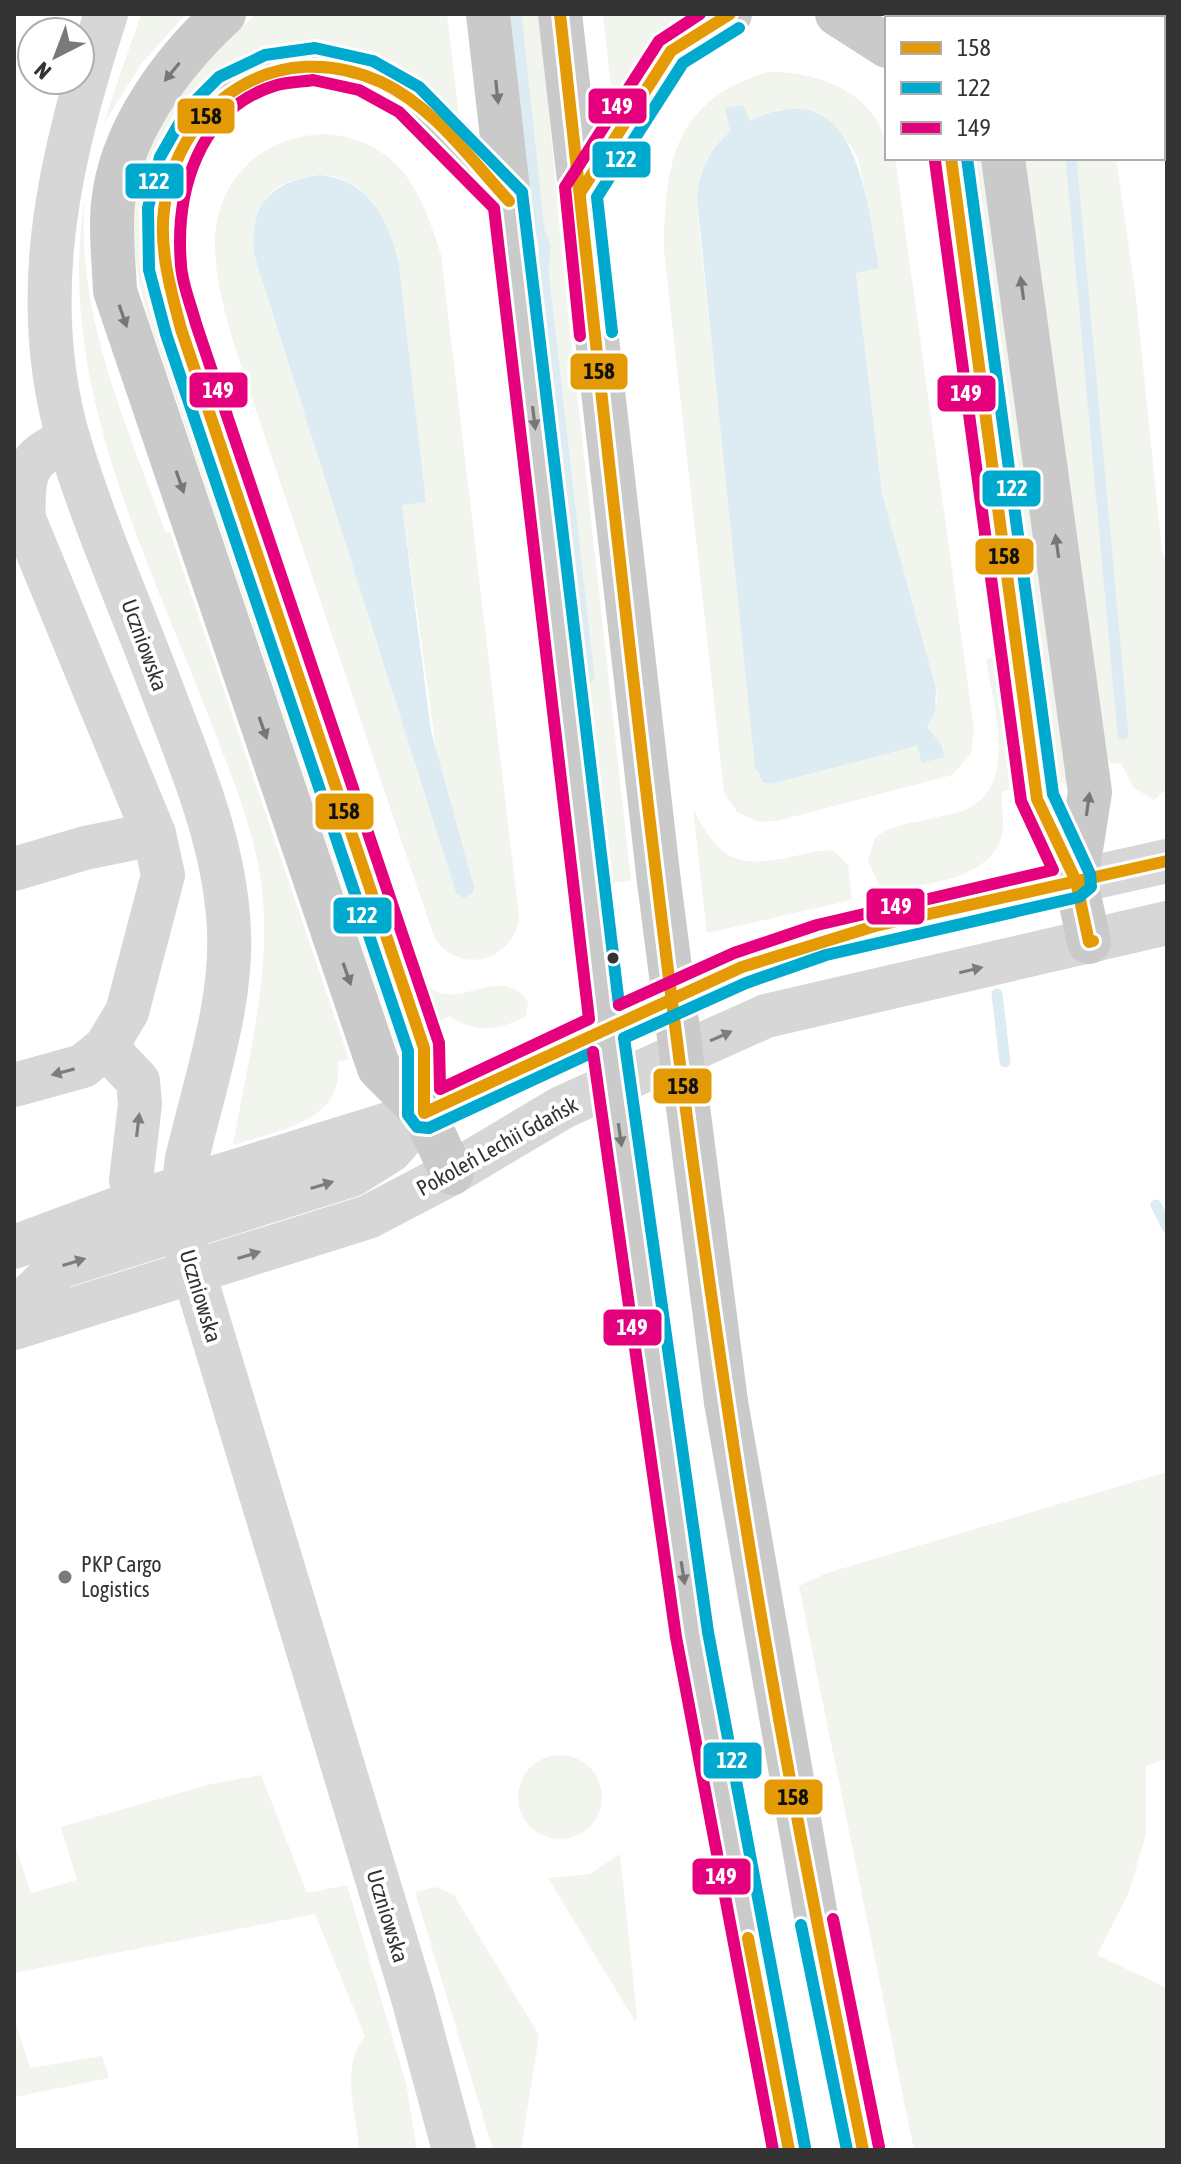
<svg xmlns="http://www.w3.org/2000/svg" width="1181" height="2164" viewBox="0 0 1181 2164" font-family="'Asap Condensed',sans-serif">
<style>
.green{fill:#f1f5ed;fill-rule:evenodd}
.water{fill:#ddebf3}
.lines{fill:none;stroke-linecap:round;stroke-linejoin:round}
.stream{stroke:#ddebf3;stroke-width:11}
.minor{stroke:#d7d7d7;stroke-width:44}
.major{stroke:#cacaca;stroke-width:44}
.minor-bridge{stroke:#d7d7d7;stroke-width:44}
.major-bridge{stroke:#cacaca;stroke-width:44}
.bus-1-casing{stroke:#fff;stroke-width:18}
.bus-2-casing{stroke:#fff;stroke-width:18}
.bus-3-casing{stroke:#fff;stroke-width:18}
.bus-1{stroke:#e39a05;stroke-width:12}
.bus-2{stroke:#00a9ce;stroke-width:12}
.bus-3{stroke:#e5007d;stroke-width:12}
.oneway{fill:#777}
.oneway2{fill:#7d7d7d}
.bus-dot{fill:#333;stroke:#fff;stroke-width:3}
.poi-dot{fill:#7a7a7a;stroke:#fff;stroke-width:3}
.labels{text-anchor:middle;stroke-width:8;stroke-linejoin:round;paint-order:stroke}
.street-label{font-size:22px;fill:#333;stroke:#fff}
.poi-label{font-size:22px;fill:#333;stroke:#fff;text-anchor:start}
.line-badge{stroke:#fff;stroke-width:3}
.badge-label{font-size:22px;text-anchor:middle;font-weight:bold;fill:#fff}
.pale-badge-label{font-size:22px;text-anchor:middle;font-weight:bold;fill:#111}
</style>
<rect width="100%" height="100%" fill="#fff"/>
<!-- green -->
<g class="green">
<path d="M141,14H186L141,64L103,125Z"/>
<path d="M256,14H447L460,126L309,46C231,48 178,98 151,168L406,1045L397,1049L148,317C108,182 157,103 256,14Z"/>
<path d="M507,14H540L564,275L631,880L600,885Z"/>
<path d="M603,14H685C653,40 629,67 613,106Z"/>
<path d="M768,72C820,70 887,97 887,158H894L896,164L974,729L971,754L952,775L777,821L759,822L737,812L724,792L664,250C665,162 674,100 768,72ZM725,109L749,122L780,109L851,145L859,162L879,267L856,272L882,493L936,688L937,700L927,727L942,746L943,757L922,762L917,746L779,782L771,784L758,775L698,218C697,184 701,153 730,132Z"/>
<path d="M327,134C400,141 422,192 441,255L519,917C514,964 453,976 433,934L235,348C225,313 214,276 215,239C217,176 267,134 327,134ZM319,175L334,176L360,189L399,265L426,501L402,504L456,893L254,254C259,202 260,184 319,175Z"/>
<path d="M974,158H984L1068,783L1059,784L986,225Z"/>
<path d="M1021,158H1116L1136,298L1162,551L1167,564V788L1154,800L1133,787L1121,763L1112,764L1098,748Z"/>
<path d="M85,198C75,315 127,425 166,533L170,532L349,1059L338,1062C345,1122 277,1131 233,1145C248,1059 273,969 261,881C252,823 229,769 208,715C145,551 55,378 85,198Z"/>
<path d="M994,657L1010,790L1002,791C1001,805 1005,821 1002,835C990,882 921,884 882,892L868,860L875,838C890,825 914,823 933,818C944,815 958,814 969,808C1019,783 992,703 986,659Z"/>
<path d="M693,809C724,869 743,867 805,854C815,852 825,848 835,852L848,865L852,900L707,933Z"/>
<path d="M387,864L431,989C464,1009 500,964 528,1001L526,1016C499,1031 476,1034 449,1016L441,1021L430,1006L381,866Z"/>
<path d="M1167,1472V1758L1146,1766V1834L1129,1892L1097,1955L1167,1988V2150H914L799,1586L827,1573Z"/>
<circle cx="560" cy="1797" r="42"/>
<path d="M261,1775L307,1893L347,1885L406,2083L417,2150H359C357,2113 339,2067 365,2036L315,1914L14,1973V1842L31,1893L77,1880L61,1827L211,1784Z"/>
<path d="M620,1854L637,2017L635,2021L548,1878L590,1874Z"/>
<path d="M436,1887L454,1895L539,2035L521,2150H493L415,1892Z"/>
<path d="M14,2017L30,2068L102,2056L109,2078L14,2097Z"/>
</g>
<!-- water -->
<g class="water">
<path d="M743,105L750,121C857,69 866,196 879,268L856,273L882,493L936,688L935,711L927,727L942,746L944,757L922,763L917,746L771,784L763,782L755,767L697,199C700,171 708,149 730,132L725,108Z"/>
<path d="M319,175C369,179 389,221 399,265L426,502L402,505L431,731L474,887L473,893L464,898L456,893L254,254C250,204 270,182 319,175Z"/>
</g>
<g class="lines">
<!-- stream -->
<g class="stream">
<path d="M516,14L539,231L545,246L543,271L589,677"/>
<path d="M1071,158L1123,734"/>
<path d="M997,994L1005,1062"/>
<path d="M1156,1205L1167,1227"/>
</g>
<!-- minor -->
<g class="minor">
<path d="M106,14C61,154 26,294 69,441C93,521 128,600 158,679C187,756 221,832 228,915C236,996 205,1081 187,1159"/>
<path d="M14,869L85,848L154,834"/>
<path d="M106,1047L138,1081L140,1104L131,1180L135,1202"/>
<path d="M14,1085L83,1066L106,1047L127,1012L163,875L154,834L24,519C22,474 25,457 69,440"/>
<path d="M14,1247L135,1202L424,1113L742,967L875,926L1167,861"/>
<path d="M14,1311L59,1267L352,1175L390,1151L417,1121"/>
<path d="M14,1328L368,1217L452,1173L563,1107L766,1016L1167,923"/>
<path d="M413,1998L454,2150"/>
</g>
<!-- major -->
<g class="major">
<path d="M224,14C172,62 120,131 113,204C110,232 114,263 115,291L379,1068L424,1113L452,1173"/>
<path d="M488,14L588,891"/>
<path d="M560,14L659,882"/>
<path d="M837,14L887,46"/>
<path d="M930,14L934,18"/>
<path d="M951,158L966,249L1037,799L1076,881L1089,942"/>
<path d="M1003,158L1090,792L1076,881"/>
<path d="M580,193L671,51L730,14"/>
<path d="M424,1113V1048L181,329C170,289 160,251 164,209C175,107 264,42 364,75C419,92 469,160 509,201"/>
<path d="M654,1385L692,1635L789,2150"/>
<path d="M726,1402L824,1962L863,2150"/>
</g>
<!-- minor-bridge -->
<path class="minor-bridge" d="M187,1159L181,1204L184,1240L413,1998"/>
<!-- major-bridge -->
<g class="major-bridge">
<path d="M659,882L726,1402"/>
<path d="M588,891L654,1385"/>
</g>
<!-- bus-1 casing -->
<g class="bus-1-casing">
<g id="bus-1">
<path d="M560,14C611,478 658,942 727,1403C764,1654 812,1902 863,2150"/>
<path d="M951,158L1037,799L1076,881L1089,942L1093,941"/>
<path d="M580,193L671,51L730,14"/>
<path d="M509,201C471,160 433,106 381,82C278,35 177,101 164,210C159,250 171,291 181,329L424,1048V1113L742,967L875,926L1167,861"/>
<path d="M748,1938L789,2150"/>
</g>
</g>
<!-- bus-2 casing -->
<g class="bus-2-casing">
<g id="bus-2">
<path d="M612,332L597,197L683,63L739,28"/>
<path d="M593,1052L429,1128L417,1127L408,1115V1051L166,334L149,270L148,208L160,157L188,108L219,77L265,55L315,48L373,61L419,87L522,192L619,1005"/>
<path d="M801,1925L847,2150"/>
<path d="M805,2147L708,1632L624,1038L746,983L826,955L1079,897L1091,887L1090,874L1053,794L967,158"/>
</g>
</g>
<!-- bus-3 casing -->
<g class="bus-3-casing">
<g id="bus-3">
<path d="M313,80L359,90L399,112L494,208L589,1019L440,1089L439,1043L196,324C191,305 182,284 181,265C175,192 198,108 277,85C288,82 302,82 313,80Z"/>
<path d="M580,336L565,187L659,41L700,14"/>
<path d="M619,1005L734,953L817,925L1053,870L1021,801L935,161"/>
<path d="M593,1052L676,1637L773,2150"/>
<path d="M833,1919L879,2147"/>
</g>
</g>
<!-- bus-1 -->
<use href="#bus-1" class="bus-1"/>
<!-- bus-2 -->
<use href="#bus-2" class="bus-2"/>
<!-- bus-3 -->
<use href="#bus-3" class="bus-3"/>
</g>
<!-- one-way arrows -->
<defs><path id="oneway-solid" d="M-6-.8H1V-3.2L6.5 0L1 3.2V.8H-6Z" transform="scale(2)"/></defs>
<g class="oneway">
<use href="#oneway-solid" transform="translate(172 72) rotate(129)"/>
<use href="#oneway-solid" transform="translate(497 92) rotate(84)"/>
<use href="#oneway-solid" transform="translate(1022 288) rotate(-98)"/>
<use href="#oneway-solid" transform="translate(123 316) rotate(71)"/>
<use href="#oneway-solid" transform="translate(534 418) rotate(83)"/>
<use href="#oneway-solid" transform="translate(180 482) rotate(71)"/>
<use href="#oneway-solid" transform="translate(1057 546) rotate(-98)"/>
<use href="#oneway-solid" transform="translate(263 728) rotate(71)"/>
<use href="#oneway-solid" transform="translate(1088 804) rotate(-82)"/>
<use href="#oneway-solid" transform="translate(347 974) rotate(71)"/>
<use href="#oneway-solid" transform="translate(620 1135) rotate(82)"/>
<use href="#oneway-solid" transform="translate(683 1573) rotate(81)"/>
</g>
<g class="oneway2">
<use href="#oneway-solid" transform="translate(971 970) rotate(-13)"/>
<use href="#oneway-solid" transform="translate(721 1036) rotate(-24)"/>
<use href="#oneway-solid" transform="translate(63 1072) rotate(165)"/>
<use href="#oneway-solid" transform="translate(138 1125) rotate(-83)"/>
<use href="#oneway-solid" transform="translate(322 1185) rotate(-17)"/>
<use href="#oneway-solid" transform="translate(249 1255) rotate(-17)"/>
<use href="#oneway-solid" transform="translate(74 1262) rotate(-17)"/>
</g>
<!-- markers -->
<circle class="bus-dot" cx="613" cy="958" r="7"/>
<circle class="poi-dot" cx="65" cy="1577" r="8"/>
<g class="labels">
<!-- street labels -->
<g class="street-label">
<text transform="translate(145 645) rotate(70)" y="8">Uczniowska</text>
<text transform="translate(497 1146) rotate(-29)" y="8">Pokoleń Lechii Gdańsk</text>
<text transform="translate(201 1296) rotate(73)" y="8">Uczniowska</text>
<text transform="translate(388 1916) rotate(73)" y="8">Uczniowska</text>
</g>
<!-- poi labels -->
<g class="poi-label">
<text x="81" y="1572">PKP Cargo<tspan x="81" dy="25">Logistics</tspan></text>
</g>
</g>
<g class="line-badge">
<rect x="587" y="87" width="61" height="38" rx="8" fill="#e5007d"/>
<rect x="176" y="97" width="60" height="38" rx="8" fill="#e39a05"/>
<rect x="591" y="140" width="61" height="39" rx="8" fill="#00a9ce"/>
<rect x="124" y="162" width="61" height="38" rx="8" fill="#00a9ce"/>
<rect x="569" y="352" width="60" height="39" rx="8" fill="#e39a05"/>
<rect x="188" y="371" width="61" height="38" rx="8" fill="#e5007d"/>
<rect x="936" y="374" width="61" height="39" rx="8" fill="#e5007d"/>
<rect x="981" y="469" width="61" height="39" rx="8" fill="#00a9ce"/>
<rect x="974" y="537" width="61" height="39" rx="8" fill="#e39a05"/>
<rect x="314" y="792" width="61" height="39" rx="8" fill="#e39a05"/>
<rect x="865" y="887" width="61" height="39" rx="8" fill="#e5007d"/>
<rect x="332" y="896" width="61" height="39" rx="8" fill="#00a9ce"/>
<rect x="652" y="1067" width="61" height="38" rx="8" fill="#e39a05"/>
<rect x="602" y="1308" width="61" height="39" rx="8" fill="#e5007d"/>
<rect x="702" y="1741" width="61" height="39" rx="8" fill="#00a9ce"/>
<rect x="763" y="1778" width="61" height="38" rx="8" fill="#e39a05"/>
<rect x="691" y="1857" width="61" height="39" rx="8" fill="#e5007d"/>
</g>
<g class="badge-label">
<text x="617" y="114">149</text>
<text x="621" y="167">122</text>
<text x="154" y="189">122</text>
<text x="218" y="398">149</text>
<text x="966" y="401">149</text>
<text x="1012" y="496">122</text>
<text x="896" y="914">149</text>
<text x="362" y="923">122</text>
<text x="632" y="1335">149</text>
<text x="732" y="1768">122</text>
<text x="721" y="1884">149</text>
</g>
<g class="pale-badge-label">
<text x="206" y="124">158</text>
<text x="599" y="379">158</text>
<text x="1004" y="564">158</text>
<text x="344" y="819">158</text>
<text x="683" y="1094">158</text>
<text x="793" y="1805">158</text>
</g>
<!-- border -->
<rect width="1181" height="2164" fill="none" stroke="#333333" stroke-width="32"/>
<!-- legend -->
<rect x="885" y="16" width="280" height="144" fill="#ffffff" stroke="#adadad" stroke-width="2"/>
<rect x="901" y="42" width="40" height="12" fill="#e39a05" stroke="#adadad" stroke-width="2"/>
<text x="957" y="56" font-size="24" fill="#333333">158</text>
<rect x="901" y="82" width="40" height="12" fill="#00a9ce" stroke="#adadad" stroke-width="2"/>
<text x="957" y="96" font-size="24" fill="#333333">122</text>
<rect x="901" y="122" width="40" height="12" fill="#e5007d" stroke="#adadad" stroke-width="2"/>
<text x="957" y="136" font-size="24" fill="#333333">149</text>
<!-- north arrow -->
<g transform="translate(56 56) rotate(222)"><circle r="38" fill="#ffffff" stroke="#adadad" stroke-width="2"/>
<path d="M0-6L14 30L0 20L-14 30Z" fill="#7a7a7a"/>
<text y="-12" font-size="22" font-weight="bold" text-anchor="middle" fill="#333333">N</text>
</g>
</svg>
